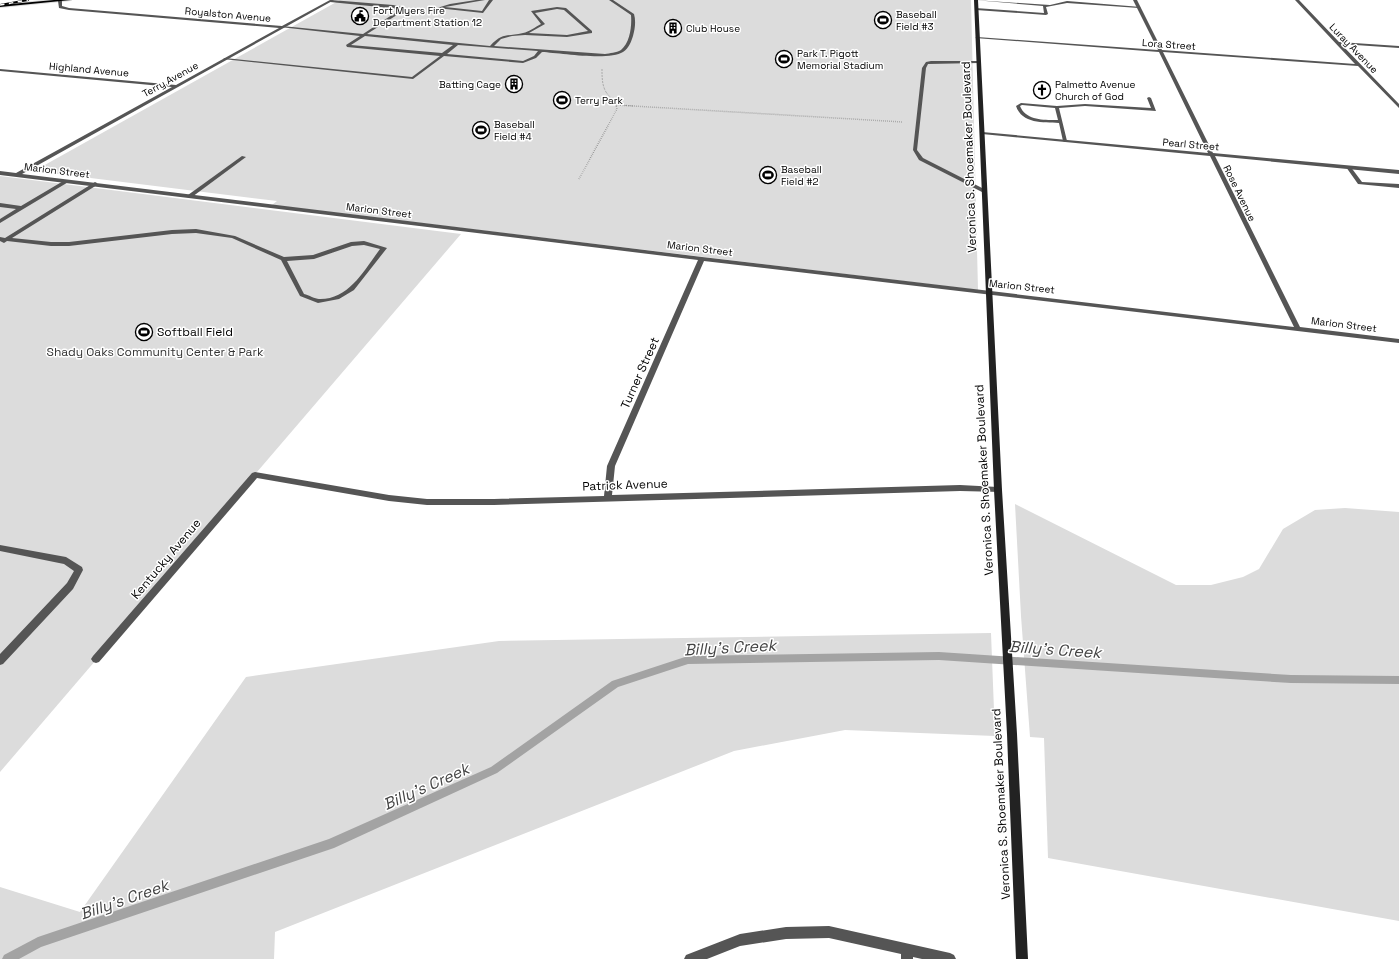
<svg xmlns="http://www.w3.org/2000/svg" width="1399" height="959" viewBox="0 0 1399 959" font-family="'Space Grotesk',sans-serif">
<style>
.green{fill:#dcdcdc}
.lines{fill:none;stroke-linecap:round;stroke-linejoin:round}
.stream{fill:#a3a3a3;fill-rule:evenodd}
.primary-casing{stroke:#dbdbdb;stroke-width:2}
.path-far1{stroke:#777;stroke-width:1;stroke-dasharray:0.5 1;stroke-linecap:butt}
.path{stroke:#777;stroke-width:1.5;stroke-dasharray:0.5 1.5;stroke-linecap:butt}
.lane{fill:#555;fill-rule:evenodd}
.street{fill:#555;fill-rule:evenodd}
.secondary{fill:#222;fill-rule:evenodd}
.primary{fill:#000;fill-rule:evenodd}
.rail-casing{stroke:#000;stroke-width:2}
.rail{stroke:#fff;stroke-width:1.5;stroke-dasharray:4.5;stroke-linecap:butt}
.labels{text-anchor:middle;stroke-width:3;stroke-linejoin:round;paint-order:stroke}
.far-poi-label{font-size:10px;fill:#000;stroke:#fff;text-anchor:start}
.far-street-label{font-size:10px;fill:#000;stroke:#fff}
.street-label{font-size:12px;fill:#000;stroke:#fff}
.poi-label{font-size:12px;fill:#000;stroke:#fff;text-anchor:start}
.park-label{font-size:12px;fill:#333;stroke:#fff}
.near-water-label{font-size:16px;font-style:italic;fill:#444;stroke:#fff}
</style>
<rect width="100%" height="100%" fill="#fff"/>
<!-- green -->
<g class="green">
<path d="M340,0H971L978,290L272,205L277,201L34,171Z"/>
<path d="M0,176L461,234L0,772Z"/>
<path d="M1015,504L1176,585H1211L1243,577L1259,569L1283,529L1315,510L1345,508L1399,512V921L1048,858L1044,738L1030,737L1021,616Z"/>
<path d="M991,633L995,736L845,730L734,751L275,932L274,959H0V887L80,912L246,677L499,641Z"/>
</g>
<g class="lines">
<!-- stream -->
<path class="stream" d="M939,652L1291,675L1399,676V684L1291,683L939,660L688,664L618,687L497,773L334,848L41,947L19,959H2L4,955L38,937L329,839L491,767L612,681L688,656Z"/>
<!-- primary casing -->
<g class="primary-casing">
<path id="primary" d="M54,0H71L0,7V5Z"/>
</g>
<!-- path-far1 -->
<g class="path-far1">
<path d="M602,69C602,77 602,85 606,92C610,98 614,99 616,106"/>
<path d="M616,105L634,106"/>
</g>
<!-- path -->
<g class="path">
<path d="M616,105L903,122"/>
<path d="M579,179L617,109L616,105"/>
</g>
<!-- lane -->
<g class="lane">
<path d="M331,0L393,5L403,7L400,13L367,34L490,46C503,32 507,37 523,33C529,32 535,27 541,24L531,11L557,7L566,8L592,31V33L567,37L525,35L512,36L501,39L494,46L605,54C610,53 616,53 621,50C630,43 632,26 631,15L609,0H613L634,14C636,21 635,29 633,36C631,42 629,48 623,52C609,61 560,53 542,52L536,58L523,63L444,56L413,79L223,59L225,58L412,77L440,56L347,47L346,45L360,36L280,27L282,26L363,34L398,11L400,9L330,2ZM557,9L564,10L588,31L567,35L529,33L545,24L535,13ZM365,36L453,45L442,53L351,45ZM458,45L538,51L534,56L523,61L447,54Z"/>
<path d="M476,0H485L445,7L482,11L489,0H493L483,13L437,8L450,4Z"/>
<path d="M974,0L1050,5L1067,1L1141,7L1139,8L1067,3L1046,7L1048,14L1046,15L976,10L975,8L1044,13L1043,6Z"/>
<path d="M931,61H979L981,62L979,63L928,64L926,68L917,150L923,158L986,190V192H982L919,160L913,150L922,68L926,62Z"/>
<path d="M1149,97L1151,98L1156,111L1085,106L1059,108L1067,141L1065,142L1063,141L1059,123C1043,122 1022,124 1016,106L1021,103L1057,106L1085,104L1151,108L1147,98ZM1022,105L1055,108L1058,120C1045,120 1026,121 1020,106Z"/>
<path d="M242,156L246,157L192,197H188V195Z"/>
<path d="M1346,166H1350L1362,182L1399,184V188L1358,184L1346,167Z"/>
<path d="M65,180L70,181L0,223V219L16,209L0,207V203L21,206Z"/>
<path d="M95,182L97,183V185L12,238L51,242H69L172,230L196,229L235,236L284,257L313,255L351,242L364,241L387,248L354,290L339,299L318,303L300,296L281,260L232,238L196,233L172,234L69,246H51L7,241L4,243L0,241V237L5,238ZM364,245L380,249C365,269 349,300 319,299C315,299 309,295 304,294L287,261L314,259L352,246Z"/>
<path d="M0,545L66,557L82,567L83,570L73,589L3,664L0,665V654L67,583L74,571L64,564L0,551Z"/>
</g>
<!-- street -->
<g class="street">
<path d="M60,0L62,1V6L69,8L282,26L330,0H334L22,174L702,257L1294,327L1210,156L982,134L980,133L982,132L1208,153L1159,52L975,38L977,37L1158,50L1133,0H1137L1162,50L1355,64L1295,0H1299L1339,42L1399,46V48L1341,44L1399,104V108L1358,66L1163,52L1213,153L1399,170V174L1215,156L1300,327L1399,339V343L704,261L615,466L612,495L960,485L998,487L1001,488L1002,490L1001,492L960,491L494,505H427L389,501L257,478L99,662L96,663L93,662L91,659L93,656L252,473L255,472L389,495L427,499H494L604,496L607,466L698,260L0,175V171L16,173L172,87L0,71V69L176,85L279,28L69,10L59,8L58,1Z"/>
<path d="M829,926L950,953L954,955L956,959H922L913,957V959H901V954L829,938L786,939L740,946L707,959H684L686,955L740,934L786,927Z"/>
</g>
<!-- secondary -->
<path class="secondary" d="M974,0H978L1002,490L1017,734L1028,959H1016L1007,734L994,490Z"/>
<!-- primary -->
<use href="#primary" class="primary"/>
<!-- rail casing -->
<g class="rail-casing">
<path id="rail" d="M0,5L28,0"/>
</g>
<!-- rail -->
<use href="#rail" class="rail"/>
</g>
<!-- icons -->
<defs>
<g id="civic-ring" transform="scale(0.9)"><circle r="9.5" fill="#fff" stroke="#000" stroke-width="1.5"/><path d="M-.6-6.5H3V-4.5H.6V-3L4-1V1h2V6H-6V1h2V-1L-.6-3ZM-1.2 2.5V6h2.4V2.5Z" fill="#000"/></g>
<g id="stadium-ring" transform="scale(0.9)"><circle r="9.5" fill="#fff" stroke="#000" stroke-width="1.5"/><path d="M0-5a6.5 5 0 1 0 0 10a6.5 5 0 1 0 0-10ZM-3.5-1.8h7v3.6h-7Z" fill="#000"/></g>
<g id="building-ring" transform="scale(0.9)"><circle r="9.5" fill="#fff" stroke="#000" stroke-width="1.5"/><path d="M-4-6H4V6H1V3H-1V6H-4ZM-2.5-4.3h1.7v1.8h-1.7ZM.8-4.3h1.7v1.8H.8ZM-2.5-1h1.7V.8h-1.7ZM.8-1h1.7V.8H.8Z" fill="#000"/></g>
<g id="church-ring" transform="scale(0.9)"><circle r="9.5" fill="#fff" stroke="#000" stroke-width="1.5"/><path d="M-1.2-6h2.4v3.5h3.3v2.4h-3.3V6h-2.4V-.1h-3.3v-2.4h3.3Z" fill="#000"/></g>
</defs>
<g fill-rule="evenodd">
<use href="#civic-ring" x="360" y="16"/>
<use href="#stadium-ring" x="883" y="20"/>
<use href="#building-ring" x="673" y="28"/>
<use href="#stadium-ring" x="784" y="59"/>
<use href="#building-ring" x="514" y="84"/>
<use href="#church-ring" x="1042" y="90"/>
<use href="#stadium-ring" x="562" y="100"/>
<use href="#stadium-ring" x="481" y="130"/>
<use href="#stadium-ring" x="768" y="175"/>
<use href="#stadium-ring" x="144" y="332"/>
</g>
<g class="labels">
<!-- far-poi labels -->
<g class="far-poi-label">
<text x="373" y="14">Fort Myers Fire<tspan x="373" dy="12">Department Station 12</tspan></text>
<text x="896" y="18">Baseball<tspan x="896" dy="12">Field #3</tspan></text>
<text x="686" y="32">Club House</text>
<text x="797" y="57">Park T. Pigott<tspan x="797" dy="12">Memorial Stadium</tspan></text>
<text x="501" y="88" text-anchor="end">Batting Cage</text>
<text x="1055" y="88">Palmetto Avenue<tspan x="1055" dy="12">Church of God</tspan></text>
<text x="575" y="104">Terry Park</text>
<text x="494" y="128">Baseball<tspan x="494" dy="12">Field #4</tspan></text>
<text x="781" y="173">Baseball<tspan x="781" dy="12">Field #2</tspan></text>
</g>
<!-- far-street labels -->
<g class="far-street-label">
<text transform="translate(228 14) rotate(5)" y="4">Royalston Avenue</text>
<text transform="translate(1169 44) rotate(4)" y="4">Lora Street</text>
<text transform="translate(1354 48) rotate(46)" y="4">Luray Avenue</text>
<text transform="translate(89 69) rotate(5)" y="4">Highland Avenue</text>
<text transform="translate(170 79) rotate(-29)" y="4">Terry Avenue</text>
<text transform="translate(1191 144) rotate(5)" y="4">Pearl Street</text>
<text transform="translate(57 170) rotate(7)" y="4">Marion Street</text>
<text transform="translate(1240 193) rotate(64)" y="4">Rose Avenue</text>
<text transform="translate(379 210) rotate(7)" y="4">Marion Street</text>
<text transform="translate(700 248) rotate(7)" y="4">Marion Street</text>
<text transform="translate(1022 286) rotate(6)" y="4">Marion Street</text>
<text transform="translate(1344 324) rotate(7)" y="4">Marion Street</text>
</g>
<!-- street labels -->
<g class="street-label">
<text transform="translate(969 157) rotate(-92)" y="4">Veronica S. Shoemaker Boulevard</text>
<text transform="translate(640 373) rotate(-66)" y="4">Turner Street</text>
<text transform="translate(984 480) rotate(-93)" y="4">Veronica S. Shoemaker Boulevard</text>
<text transform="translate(625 485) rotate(-2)" y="4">Patrick Avenue</text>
<text transform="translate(166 559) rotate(-50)" y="4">Kentucky Avenue</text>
<text transform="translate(1001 804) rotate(-93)" y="4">Veronica S. Shoemaker Boulevard</text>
</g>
<!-- poi labels -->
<g class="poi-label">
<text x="157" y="336">Softball Field</text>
</g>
<!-- park labels -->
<g class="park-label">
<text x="155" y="356">Shady Oaks Community Center &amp; Park</text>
</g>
<!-- near-water labels -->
<g class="near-water-label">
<text transform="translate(730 647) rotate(-3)" y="6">Billy's Creek</text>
<text transform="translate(1055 649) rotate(4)" y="6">Billy's Creek</text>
<text transform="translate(426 786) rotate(-24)" y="6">Billy's Creek</text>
<text transform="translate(124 899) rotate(-19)" y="6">Billy's Creek</text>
</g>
</g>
</svg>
